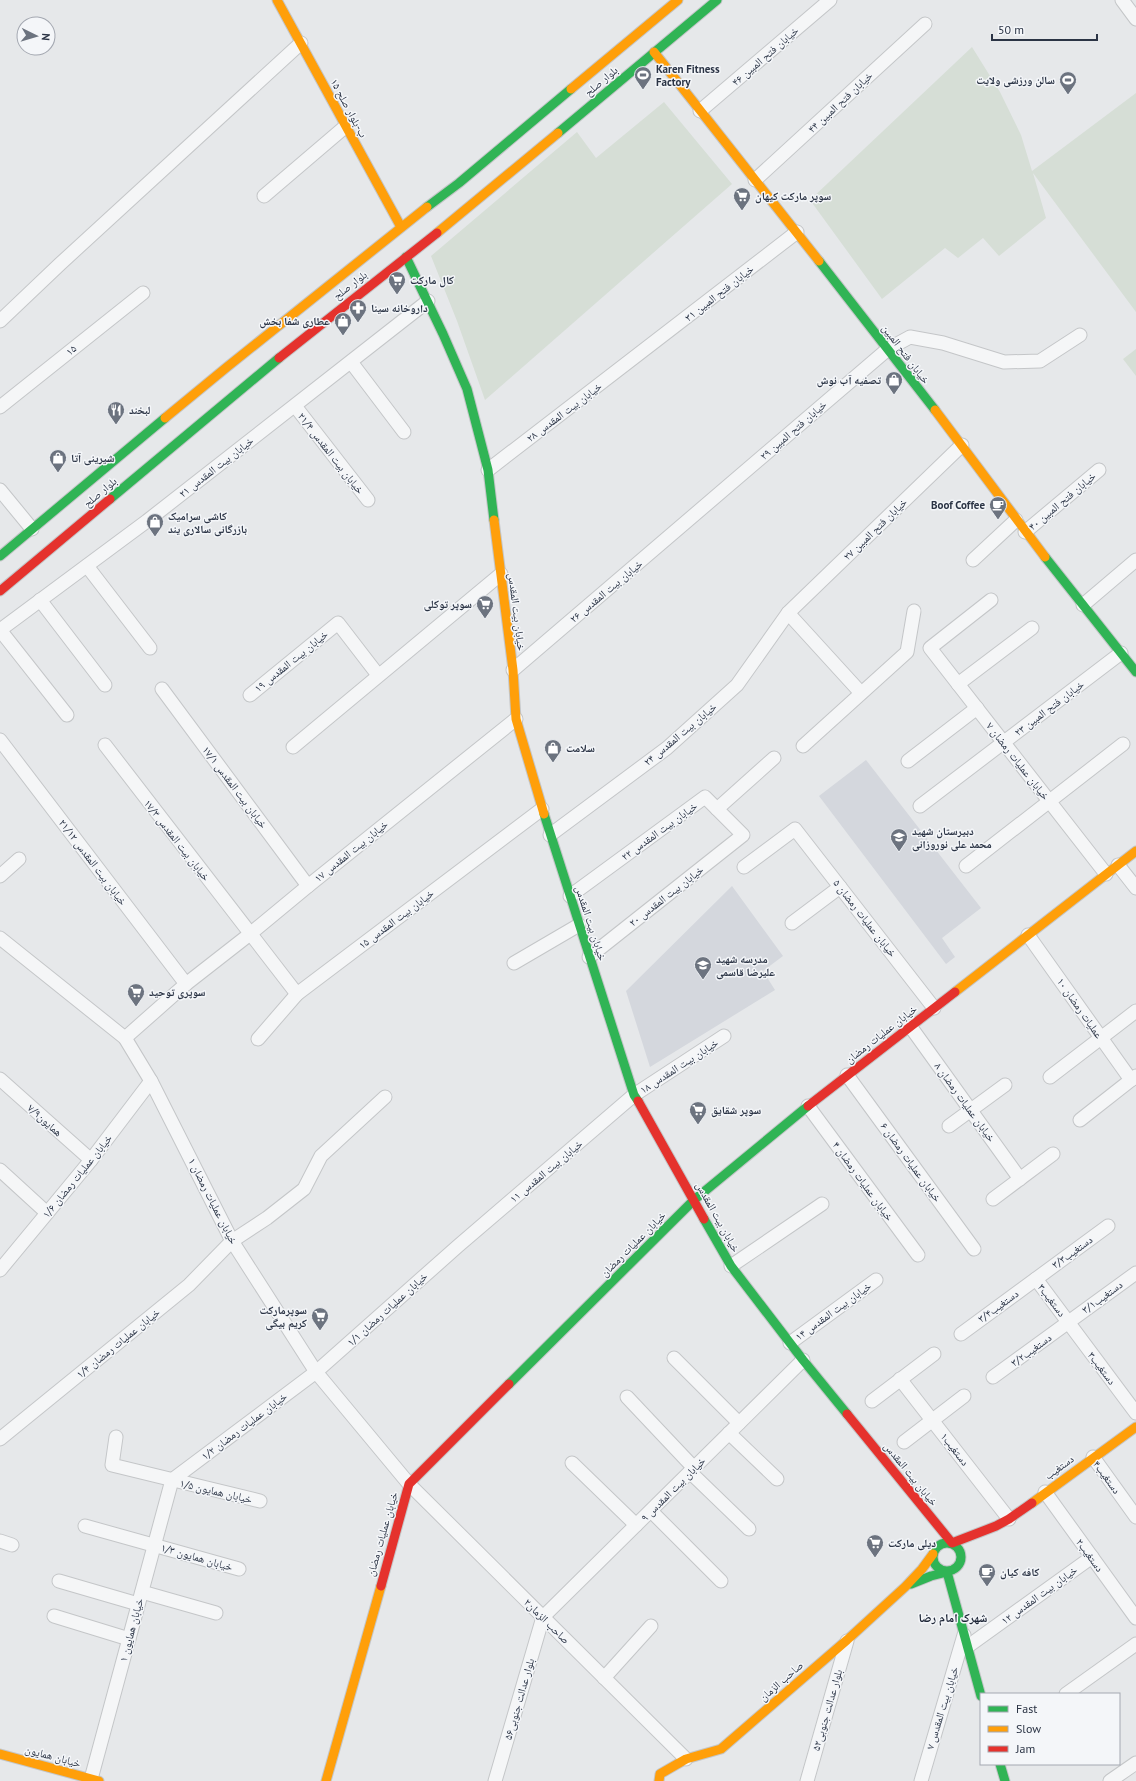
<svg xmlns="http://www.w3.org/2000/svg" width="1136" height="1781" viewBox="0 0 1136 1781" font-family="'PT Sans','Noto Naskh Arabic',sans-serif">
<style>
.built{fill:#d4d7dd}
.green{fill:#d6ded6}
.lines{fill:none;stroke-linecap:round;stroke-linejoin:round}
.street-casing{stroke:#c4c6c8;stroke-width:15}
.fast-casing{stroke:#c4c6c8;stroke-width:11}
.slow-casing{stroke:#c4c6c8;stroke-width:11}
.jam-casing{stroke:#c4c6c8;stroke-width:11}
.street{stroke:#f5f6f7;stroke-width:13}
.fast{stroke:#30b455;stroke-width:9}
.slow{stroke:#ff9f0a;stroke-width:9}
.jam{stroke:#e5322d;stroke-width:9}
.labels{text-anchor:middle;stroke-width:3;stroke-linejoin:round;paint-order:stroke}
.street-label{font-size:11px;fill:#2b3445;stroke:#f4f6f9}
.poi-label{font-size:11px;font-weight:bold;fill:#2b3445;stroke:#f4f6f9;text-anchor:start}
.neighbourhood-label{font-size:12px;font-weight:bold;fill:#1d2536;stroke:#f4f6f9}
</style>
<rect width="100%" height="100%" fill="#e6e8ea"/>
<!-- built -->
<g class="built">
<path d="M866,760L981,908L942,938L955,957L946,964L819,796Z"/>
<path d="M732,886L783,956L763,971L775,990L650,1067L626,991Z"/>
</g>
<!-- green -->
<g class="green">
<path d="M972,47L1000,92L1021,135L1032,171L1136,93V312L1033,173L1046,218L999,256L983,238L958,258L945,248L882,299L810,200Z"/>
<path d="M664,102L732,184L485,400L457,321L431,256L577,132L596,158Z"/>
<path d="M1136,349V376L1123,359Z"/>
</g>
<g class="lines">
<!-- street casing -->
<g class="street-casing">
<g id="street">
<path d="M1122,0L1136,19"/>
<path d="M700,111L830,0"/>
<path d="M755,180L925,24"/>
<path d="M264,196L346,126"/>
<path d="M0,321L60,264L301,43"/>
<path d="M351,362L404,432"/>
<path d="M295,406L368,500"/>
<path d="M0,407L143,293"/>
<path d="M488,470L797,232"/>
<path d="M0,490L32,529"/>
<path d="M1025,532L1099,470"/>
<path d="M973,560L1016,520"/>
<path d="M87,566L150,648"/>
<path d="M40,600L105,685"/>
<path d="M991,600L930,648L1106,874"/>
<path d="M1083,605L1136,560"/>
<path d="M788,613L861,693"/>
<path d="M0,630L147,521L428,301"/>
<path d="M0,630L67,715"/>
<path d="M513,670L888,349L910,337L943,343L1004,362L1040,361L1080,335"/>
<path d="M958,684L1032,628"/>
<path d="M162,689L308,886"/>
<path d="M250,695L338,623L378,675"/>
<path d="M0,740L186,984"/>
<path d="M105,745L297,994"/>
<path d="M803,746L907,652L914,611"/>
<path d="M293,747L501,574"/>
<path d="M908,761L977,708"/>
<path d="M920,806L1121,653"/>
<path d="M717,809L774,758"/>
<path d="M550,835L667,748L737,685L788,613L962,445"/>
<path d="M1118,865L1136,888"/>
<path d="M966,866L1123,744"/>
<path d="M744,867L795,829L934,1008"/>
<path d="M0,876L19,859"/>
<path d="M570,896L705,797L743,835L589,957"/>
<path d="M792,923L840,887"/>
<path d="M1028,935L1131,1080"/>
<path d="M0,938L125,1038L151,1081L232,1241L316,1372L409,1484L686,1759"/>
<path d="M514,963L579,925"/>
<path d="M910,1026L1020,1179"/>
<path d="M125,1038L186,984L250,934L308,886L516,719"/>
<path d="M258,1039L297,994L542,809"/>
<path d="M847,1075L974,1249"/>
<path d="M1050,1077L1136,1011"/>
<path d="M0,1079L91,1160"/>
<path d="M808,1106L918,1255"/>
<path d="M1080,1120L1136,1076"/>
<path d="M949,1126L1005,1085"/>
<path d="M0,1170L47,1213"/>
<path d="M993,1199L1053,1154"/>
<path d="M731,1266L822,1204"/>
<path d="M0,1270L91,1160L151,1081"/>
<path d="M1036,1279L1136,1413"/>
<path d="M961,1334L1108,1226"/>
<path d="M790,1343L876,1280"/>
<path d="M674,1358L739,1423"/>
<path d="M993,1377L1136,1273"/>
<path d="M900,1379L1009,1519"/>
<path d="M627,1397L694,1468"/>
<path d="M872,1401L934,1354"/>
<path d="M729,1433L777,1479"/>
<path d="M116,1437L112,1465L260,1501"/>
<path d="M0,1439L189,1285L232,1241L267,1218L304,1189L321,1156L385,1097"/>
<path d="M904,1442L964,1396"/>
<path d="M1093,1457L1136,1517"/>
<path d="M572,1463L636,1525"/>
<path d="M690,1472L749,1529"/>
<path d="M172,1480L316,1372L458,1246L634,1095L724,1036"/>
<path d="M1045,1492L1136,1618"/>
<path d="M651,1511L721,1581"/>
<path d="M85,1526L239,1569"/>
<path d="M0,1541L12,1545"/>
<path d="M59,1581L138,1604"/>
<path d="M142,1592L216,1613"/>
<path d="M54,1616L129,1639"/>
<path d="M967,1647L1092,1557"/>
<path d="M604,1678L651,1626"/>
<path d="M1066,1694L1136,1644"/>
<path d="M91,1779L172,1480"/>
<path d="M495,1781L543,1617L803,1360"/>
<path d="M807,1781L847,1641"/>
<path d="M921,1781L964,1635"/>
<path d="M1110,1781L1136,1763"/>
</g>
</g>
<!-- fast casing -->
<g class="fast-casing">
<g id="fast">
<path d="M558,133L717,0"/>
<path d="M427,207L459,183L571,89"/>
<path d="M406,257L443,334L467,389L488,470L494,520"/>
<path d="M819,261L935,410"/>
<path d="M110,499L279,358"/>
<path d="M0,556L165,418"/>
<path d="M1045,557L1136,672"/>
<path d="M544,814L634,1095L638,1101"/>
<path d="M704,1219L731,1266L803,1360L847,1414"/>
<path d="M509,1384L694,1200L808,1106"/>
<circle cx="947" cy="1557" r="14"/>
<path d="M911,1584L931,1576L947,1572L981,1696"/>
<path d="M1000,1764L1005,1781"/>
</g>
</g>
<!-- slow casing -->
<g class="slow-casing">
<g id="slow">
<path d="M277,0L401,227"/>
<path d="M654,52L819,261"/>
<path d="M571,89L678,0"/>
<path d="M437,233L558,133"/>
<path d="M935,410L1045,557"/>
<path d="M165,418L227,367L427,207"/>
<path d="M494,520L513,670L516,719L544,814"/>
<path d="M955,992L1136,851"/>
<path d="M1032,1503L1136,1427"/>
<path d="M0,1754L99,1781"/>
<path d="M326,1781L381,1586"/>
<path d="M659,1781L660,1774L686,1759L721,1749L847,1640L905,1587L922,1569L933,1554"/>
</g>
</g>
<!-- jam casing -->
<g class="jam-casing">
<g id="jam">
<path d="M279,358L437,233"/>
<path d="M0,591L110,499"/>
<path d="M638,1101L704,1219"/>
<path d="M808,1106L955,992"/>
<path d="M847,1414L952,1543L996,1526L1009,1519L1032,1503"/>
<path d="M381,1586L409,1484L509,1384"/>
</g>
</g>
<!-- street -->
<use href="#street" class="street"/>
<!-- fast -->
<use href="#fast" class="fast"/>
<!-- slow -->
<use href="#slow" class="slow"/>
<!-- jam -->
<use href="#jam" class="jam"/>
</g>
<!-- icons -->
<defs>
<g id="stadium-pin" transform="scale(0.9)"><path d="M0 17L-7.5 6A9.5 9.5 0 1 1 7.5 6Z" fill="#6c737f" stroke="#f4f6f9"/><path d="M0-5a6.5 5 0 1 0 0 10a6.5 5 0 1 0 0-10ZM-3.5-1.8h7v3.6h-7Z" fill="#fff"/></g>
<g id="supermarket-pin" transform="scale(0.9)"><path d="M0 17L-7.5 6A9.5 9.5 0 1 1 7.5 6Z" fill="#6c737f" stroke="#f4f6f9"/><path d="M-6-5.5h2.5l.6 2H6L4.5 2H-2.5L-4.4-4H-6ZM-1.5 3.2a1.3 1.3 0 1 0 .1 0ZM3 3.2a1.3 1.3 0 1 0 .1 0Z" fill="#fff"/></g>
<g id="pharmacy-pin" transform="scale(0.9)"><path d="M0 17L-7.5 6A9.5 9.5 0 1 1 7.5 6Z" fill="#6c737f" stroke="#f4f6f9"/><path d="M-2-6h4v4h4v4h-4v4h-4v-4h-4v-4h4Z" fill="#fff"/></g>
<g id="shop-pin" transform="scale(0.9)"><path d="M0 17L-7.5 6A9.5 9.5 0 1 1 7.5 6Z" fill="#6c737f" stroke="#f4f6f9"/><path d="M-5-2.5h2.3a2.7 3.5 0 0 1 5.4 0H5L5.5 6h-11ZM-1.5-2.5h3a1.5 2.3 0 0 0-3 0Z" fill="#fff"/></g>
<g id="restaurant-pin" transform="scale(0.9)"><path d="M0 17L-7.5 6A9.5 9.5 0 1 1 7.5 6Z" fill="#6c737f" stroke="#f4f6f9"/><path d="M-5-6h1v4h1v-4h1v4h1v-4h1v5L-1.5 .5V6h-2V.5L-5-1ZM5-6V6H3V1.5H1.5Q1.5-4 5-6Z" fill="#fff"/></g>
<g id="cafe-pin" transform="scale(0.9)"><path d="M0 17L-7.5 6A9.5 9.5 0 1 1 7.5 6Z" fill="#6c737f" stroke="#f4f6f9"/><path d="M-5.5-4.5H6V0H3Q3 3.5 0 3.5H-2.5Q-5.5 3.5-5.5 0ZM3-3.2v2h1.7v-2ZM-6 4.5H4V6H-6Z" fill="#fff"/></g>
<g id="school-pin" transform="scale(0.9)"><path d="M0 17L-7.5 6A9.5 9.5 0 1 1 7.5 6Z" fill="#6c737f" stroke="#f4f6f9"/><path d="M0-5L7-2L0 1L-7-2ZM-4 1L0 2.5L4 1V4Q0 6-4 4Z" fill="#fff"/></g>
</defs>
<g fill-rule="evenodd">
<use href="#stadium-pin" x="643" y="75"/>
<use href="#stadium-pin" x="1068" y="80"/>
<use href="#supermarket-pin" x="742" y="196"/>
<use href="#supermarket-pin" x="397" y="280"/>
<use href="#pharmacy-pin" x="358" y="308"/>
<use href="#shop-pin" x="343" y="321"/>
<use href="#shop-pin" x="894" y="380"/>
<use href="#restaurant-pin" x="116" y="410"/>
<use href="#shop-pin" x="58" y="458"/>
<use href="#cafe-pin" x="998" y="505"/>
<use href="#shop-pin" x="155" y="522"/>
<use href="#supermarket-pin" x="485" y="604"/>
<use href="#shop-pin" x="553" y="748"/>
<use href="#school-pin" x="899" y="837"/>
<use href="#school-pin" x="703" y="965"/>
<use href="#supermarket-pin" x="136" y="992"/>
<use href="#supermarket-pin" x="698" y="1110"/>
<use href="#supermarket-pin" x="320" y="1316"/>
<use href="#supermarket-pin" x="875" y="1543"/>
<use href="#cafe-pin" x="987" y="1572"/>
</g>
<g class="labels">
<!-- street labels -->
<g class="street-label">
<text transform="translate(765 56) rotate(-41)" y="4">خیابان فتح المبین ۴۶</text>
<text transform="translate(601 81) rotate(-40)" y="4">بلوار صلح</text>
<text transform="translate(840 102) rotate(-43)" y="4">خیابان فتح المبین ۴۴</text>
<text transform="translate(349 108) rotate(62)" y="4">۱۵ ب-بلوار صلح</text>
<text transform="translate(350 285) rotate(-38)" y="4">بلوار صلح</text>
<text transform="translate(719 293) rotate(-38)" y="4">خیابان فتح المبین ۳۱</text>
<text transform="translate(71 350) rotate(-39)" y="4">۱۵</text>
<text transform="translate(906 354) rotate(53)" y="4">خیابان فتح المبین</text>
<text transform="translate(564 412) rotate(-37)" y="4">خیابان بیت المقدس ۲۸</text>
<text transform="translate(793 430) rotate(-41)" y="4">خیابان فتح المبین ۲۹</text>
<text transform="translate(331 453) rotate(52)" y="4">خیابان بیت المقدس ۲۱/۴</text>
<text transform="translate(216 467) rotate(-38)" y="4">خیابان بیت المقدس ۲۱</text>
<text transform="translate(100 492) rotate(-40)" y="4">بلوار صلح</text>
<text transform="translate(1062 501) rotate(-40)" y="4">خیابان فتح المبین ۴۰</text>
<text transform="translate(875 529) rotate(-44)" y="4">خیابان فتح المبین ۲۷</text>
<text transform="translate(606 591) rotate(-40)" y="4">خیابان بیت المقدس ۲۶</text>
<text transform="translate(517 612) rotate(83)" y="4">خیابان بیت المقدس</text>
<text transform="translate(291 661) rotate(-39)" y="4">خیابان بیت المقدس ۱۹</text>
<text transform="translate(1049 708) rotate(-37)" y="4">خیابان فتح المبین ۲۳</text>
<text transform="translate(680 734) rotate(-40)" y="4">خیابان بیت المقدس ۲۴</text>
<text transform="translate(1018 761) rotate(52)" y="4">خیابان عملیات رمضان ۷</text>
<text transform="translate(235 787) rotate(53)" y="4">خیابان بیت المقدس ۱۷/۱</text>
<text transform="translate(659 831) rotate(-36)" y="4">خیابان بیت المقدس ۲۲</text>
<text transform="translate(177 840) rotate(52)" y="4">خیابان بیت المقدس ۱۷/۳</text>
<text transform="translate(351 851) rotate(-39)" y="4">خیابان بیت المقدس ۱۷</text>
<text transform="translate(93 862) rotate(53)" y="4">خیابان بیت المقدس ۲۱/۱۲</text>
<text transform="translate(666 896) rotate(-38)" y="4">خیابان بیت المقدس ۲۰</text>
<text transform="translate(865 918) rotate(52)" y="4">خیابان عملیات رمضان ۵</text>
<text transform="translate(396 919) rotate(-37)" y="4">خیابان بیت المقدس ۱۵</text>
<text transform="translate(591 923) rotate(72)" y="4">خیابان بیت المقدس</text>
<text transform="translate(1080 1008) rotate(55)" y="4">عملیات رمضان ۱۰</text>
<text transform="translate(881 1034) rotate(-38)" y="4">خیابان عملیات رمضان</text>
<text transform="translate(679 1066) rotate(-33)" y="4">خیابان بیت المقدس ۱۸</text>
<text transform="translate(965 1102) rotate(54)" y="4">خیابان عملیات رمضان ۸</text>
<text transform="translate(45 1120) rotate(42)" y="4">همایون۷/۹</text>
<text transform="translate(911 1162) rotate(54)" y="4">خیابان عملیات رمضان ۶</text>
<text transform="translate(546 1171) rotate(-40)" y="4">خیابان بیت المقدس ۱۱</text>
<text transform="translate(77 1176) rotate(-51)" y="4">خیابان عملیات رمضان ۱/۶</text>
<text transform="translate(863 1181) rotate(54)" y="4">خیابان عملیات رمضان ۴</text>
<text transform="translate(213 1201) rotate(63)" y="4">خیابان عملیات رمضان ۱</text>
<text transform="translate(718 1217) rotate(61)" y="4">خیابان بیت المقدس</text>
<text transform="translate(633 1244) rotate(-45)" y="4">خیابان عملیات رمضان</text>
<text transform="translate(1072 1252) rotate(-36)" y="4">۳/۳دستغیب</text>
<text transform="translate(1102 1297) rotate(-36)" y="4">۳/۱دستغیب</text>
<text transform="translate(1052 1300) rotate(53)" y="4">۳دستغیب</text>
<text transform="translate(998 1306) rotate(-36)" y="4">۳/۴دستغیب</text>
<text transform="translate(387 1309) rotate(-42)" y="4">خیابان عملیات رمضان ۱/۱</text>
<text transform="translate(833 1311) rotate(-36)" y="4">خیابان بیت المقدس ۱۴</text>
<text transform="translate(118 1343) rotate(-39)" y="4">خیابان عملیات رمضان ۱/۴</text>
<text transform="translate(1031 1350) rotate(-36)" y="4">۳/۲دستغیب</text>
<text transform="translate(1102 1368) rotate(53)" y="4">دستغیب۳</text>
<text transform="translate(244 1426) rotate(-37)" y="4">خیابان عملیات رمضان ۱/۲</text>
<text transform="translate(955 1449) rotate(52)" y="4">دستغیب۱</text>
<text transform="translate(1059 1467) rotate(-36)" y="4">دستغیب</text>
<text transform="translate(911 1474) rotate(51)" y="4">خیابان بیت المقدس</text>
<text transform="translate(1107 1477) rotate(54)" y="4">دستغیب۴</text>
<text transform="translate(673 1489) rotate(-45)" y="4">خیابان بیت المقدس ۹</text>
<text transform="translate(216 1491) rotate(13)" y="4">خیابان همایون ۱/۵</text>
<text transform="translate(382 1534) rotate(-74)" y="4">خیابان عملیات رمضان</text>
<text transform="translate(1090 1555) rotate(54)" y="4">۲دستغیب</text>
<text transform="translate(197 1557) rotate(16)" y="4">خیابان همایون ۱/۳</text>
<text transform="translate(1039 1595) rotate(-36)" y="4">خیابان بیت المقدس ۱۲</text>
<text transform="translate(547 1621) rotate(45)" y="4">۲صاحب الزمان</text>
<text transform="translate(131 1630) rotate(-75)" y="4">خیابان همایون ۱</text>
<text transform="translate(781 1681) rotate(-41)" y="4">صاحب الزمان</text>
<text transform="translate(519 1699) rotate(-74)" y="4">بلوار عدالت جنوبی۵۶</text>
<text transform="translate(942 1708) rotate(-73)" y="4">خیابان بیت المقدس ۷</text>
<text transform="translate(827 1710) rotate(-74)" y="4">بلوار عدالت جنوبی۵۲</text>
<text transform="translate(53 1756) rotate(15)" y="4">خیابان همایون</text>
</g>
<!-- poi labels -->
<g class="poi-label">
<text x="656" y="73">Karen Fitness<tspan x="656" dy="13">Factory</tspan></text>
<text x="1055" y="84" text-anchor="end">سالن ورزشی ولایت</text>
<text x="755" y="200">سوپر مارکت کیهان</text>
<text x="410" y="284">کال مارکت</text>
<text x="371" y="312">داروخانه سینا</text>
<text x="330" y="325" text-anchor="end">عطاری شفا بخش</text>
<text x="881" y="384" text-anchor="end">تصفیه آب نوش</text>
<text x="129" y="414">لبخند</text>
<text x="71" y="462">شیرینی آتا</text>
<text x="985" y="509" text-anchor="end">Boof Coffee</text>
<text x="168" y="520">کاشی سرامیک<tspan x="168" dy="13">بازرگانی سالاری یند</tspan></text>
<text x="472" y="608" text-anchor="end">سوپر توکلی</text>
<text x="566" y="752">سلامت</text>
<text x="912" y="835">دبیرستان شهید<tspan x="912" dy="13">محمد علی نوروزانی</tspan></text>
<text x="716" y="963">مدرسه شهید<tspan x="716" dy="13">علیرضا قاسمی</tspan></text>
<text x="149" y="996">سوپری توحید</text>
<text x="711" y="1114">سوپر شقایق</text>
<text x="307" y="1314" text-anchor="end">سوپرمارکت<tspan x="307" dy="13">کریم بیگی</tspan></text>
<text x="888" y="1547">دیلی مارکت</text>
<text x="1000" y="1576">کافه کیان</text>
</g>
<!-- neighbourhood labels -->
<g class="neighbourhood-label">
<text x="953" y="1622">شهرک امام رضا</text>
</g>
</g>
<!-- legend -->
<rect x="980" y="1693" width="140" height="72" fill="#f4f6f9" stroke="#a4a8b1"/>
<rect x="988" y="1706" width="20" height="6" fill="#30b455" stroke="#a4a8b1"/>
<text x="1016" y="1713" font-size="12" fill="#2b3445">Fast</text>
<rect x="988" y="1726" width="20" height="6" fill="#ff9f0a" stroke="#a4a8b1"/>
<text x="1016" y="1733" font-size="12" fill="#2b3445">Slow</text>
<rect x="988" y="1746" width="20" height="6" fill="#e5322d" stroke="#a4a8b1"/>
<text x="1016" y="1753" font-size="12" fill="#2b3445">Jam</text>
<!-- north arrow -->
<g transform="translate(36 36) rotate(95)"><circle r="19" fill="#f4f6f9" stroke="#a4a8b1"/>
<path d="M0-3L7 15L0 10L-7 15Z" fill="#6c737f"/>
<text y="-6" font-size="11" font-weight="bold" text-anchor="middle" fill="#2b3445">N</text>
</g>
<!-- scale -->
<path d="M992 34v6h105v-6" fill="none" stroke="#2b3445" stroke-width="2"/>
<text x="998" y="34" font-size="12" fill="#2b3445" stroke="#f4f6f9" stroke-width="3" paint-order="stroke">50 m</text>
</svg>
